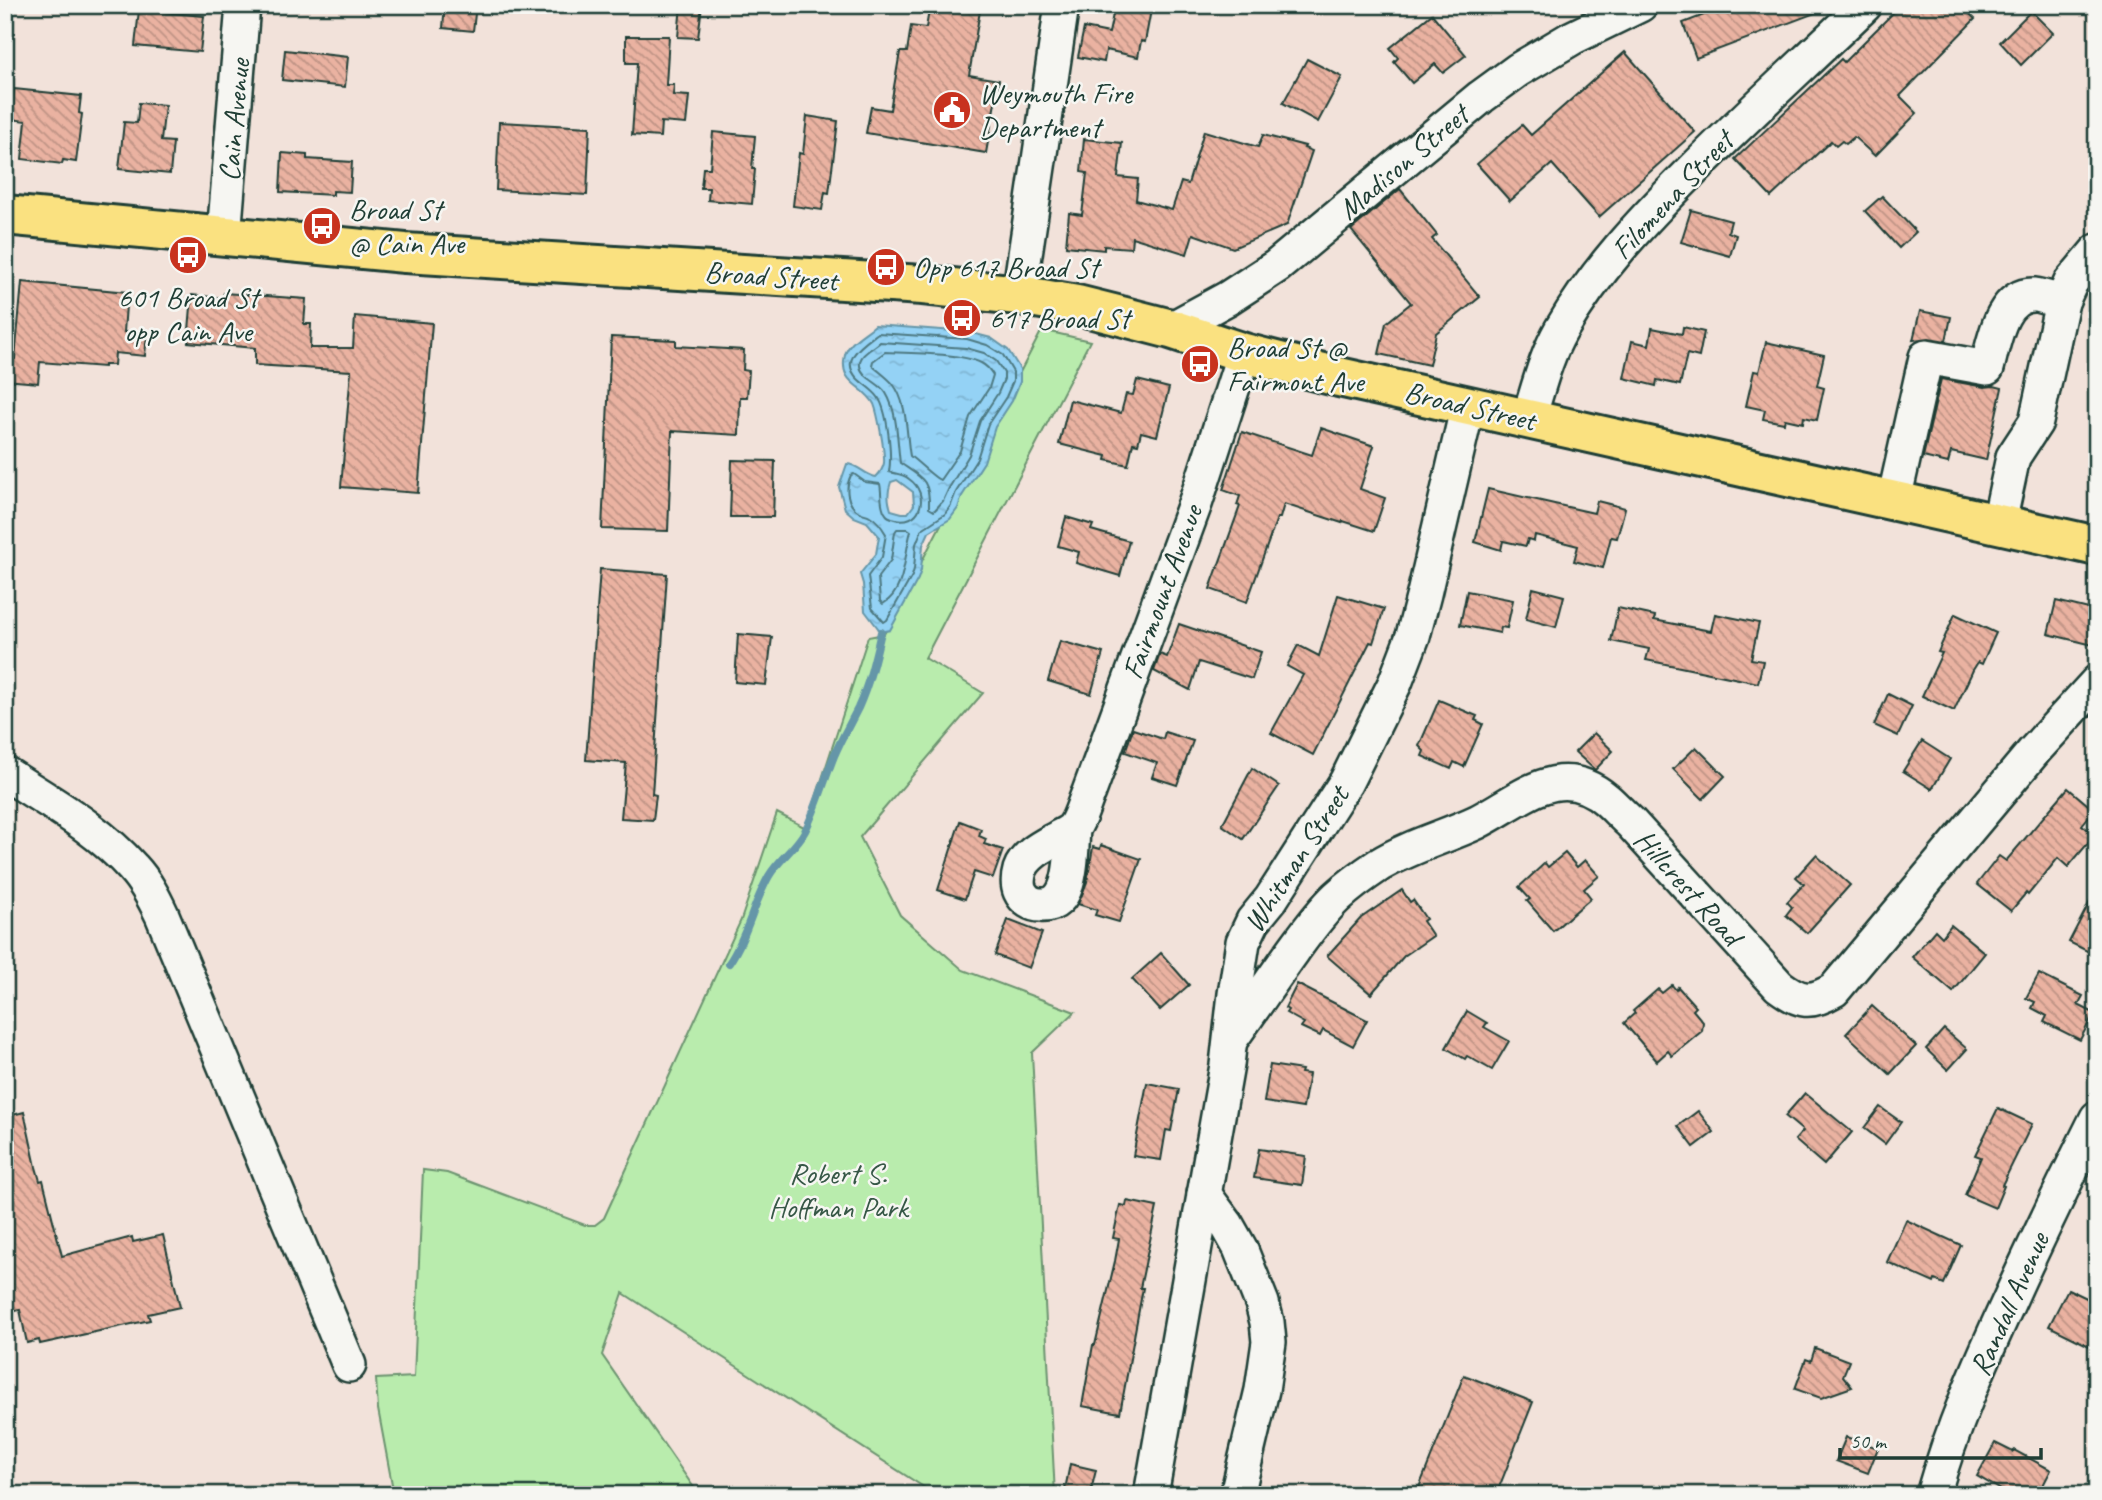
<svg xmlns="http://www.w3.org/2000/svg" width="2102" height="1500" viewBox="0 0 2102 1500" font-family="Caveat,sans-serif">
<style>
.green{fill:#b9ecad;stroke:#6c9470;stroke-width:2}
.water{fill:url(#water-ripples);stroke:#6596a8;stroke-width:2;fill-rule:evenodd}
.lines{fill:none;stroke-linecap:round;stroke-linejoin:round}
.shore{stroke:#4e7981;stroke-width:2}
.stream{stroke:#6596a8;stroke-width:8}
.building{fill:url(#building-back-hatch);stroke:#1f3d34;stroke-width:2}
.minor-casing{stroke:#1f3d34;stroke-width:38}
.major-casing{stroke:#1f3d34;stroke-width:44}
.minor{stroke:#f6f6f2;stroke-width:33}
.major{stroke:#fae180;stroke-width:38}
.labels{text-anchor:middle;stroke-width:5;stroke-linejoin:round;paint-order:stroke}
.poi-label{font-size:30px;fill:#1f3d34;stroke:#f6f6f2;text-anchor:start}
.street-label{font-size:30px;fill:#1f3d34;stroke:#f6f6f2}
.park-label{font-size:30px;fill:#365746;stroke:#f6f6f2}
</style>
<defs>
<pattern id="water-ripples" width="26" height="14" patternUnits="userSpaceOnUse" patternTransform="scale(1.75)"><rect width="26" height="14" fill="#94d2f5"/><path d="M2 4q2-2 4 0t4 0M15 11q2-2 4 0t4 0" fill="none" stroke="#7fb5d3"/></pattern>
<pattern id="building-back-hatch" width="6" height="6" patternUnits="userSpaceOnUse" patternTransform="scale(1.75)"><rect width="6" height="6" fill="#eab2a1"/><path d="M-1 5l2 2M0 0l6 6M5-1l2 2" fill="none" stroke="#bd9284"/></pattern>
</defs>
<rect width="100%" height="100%" fill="#f2e2da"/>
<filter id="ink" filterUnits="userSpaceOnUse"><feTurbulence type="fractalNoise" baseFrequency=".0143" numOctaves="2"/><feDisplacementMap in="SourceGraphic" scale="14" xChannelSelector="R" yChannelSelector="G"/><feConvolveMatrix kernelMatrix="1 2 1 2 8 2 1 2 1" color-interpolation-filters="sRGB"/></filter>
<g filter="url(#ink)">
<!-- green -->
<path class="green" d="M1042,330L1090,341L925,658L983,693L860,837L900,915L963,970L1075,1012L1032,1053L1055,1495H936L623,1293L602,1355L699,1495H394L378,1409L376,1379L414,1377L423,1170L447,1173L585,1225H595L604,1218L741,920L777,813L806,828L868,637L884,634Z"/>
<!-- water -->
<path class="water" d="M875,325L968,332L991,338L1008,350L1020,369V382L1012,401L995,427L984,462L962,496L958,508L950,519L929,532L923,545L921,570L918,579L890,630L881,632L865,611L863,584L860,574L876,554L879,536L867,522L854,517L845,509L839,487L847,464C859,465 864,475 876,477C880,473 883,469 884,463C885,452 878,414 874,404C864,385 838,384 845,355C848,342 865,334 875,325ZM897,480L913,492L914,505L908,513H902L891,510C888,500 887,493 891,482Z"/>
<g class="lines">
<!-- shore -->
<g class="shore">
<path d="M878,333L967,339L987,345L1003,355L1013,372V381L1006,397L988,424L977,459L956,492L951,505L945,514L922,529L916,544L914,569L912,576L887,620L884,622L872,608L868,576L882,557L886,534C882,527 877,520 870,516C867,514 863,514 859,512C846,504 845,487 851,475L854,474L865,482L880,484C882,493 880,502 884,511C887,516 887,516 892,518C921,528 931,494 909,479C903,474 896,474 889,472C892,455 888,412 878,397C873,390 864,385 858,379C838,359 864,344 878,333Z"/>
<path d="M880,342L966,348L984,353L996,361L1004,373V379L998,393L980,421L969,455L949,488L943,501L934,511L929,508C930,479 922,478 900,463C897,441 898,413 886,393C880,383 862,378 860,366C858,354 873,349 880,342Z"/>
<path d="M885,352C909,353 961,353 981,363C987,366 990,370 993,375L989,388L970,417L960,451L940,480C934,478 918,462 910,456C906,434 908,403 893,384C887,377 878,371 872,365L873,361Z"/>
<path d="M897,529H908L911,531C904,554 906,591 883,604L880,601L878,577L891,560L895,532Z"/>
</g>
<!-- stream -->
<path class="stream" d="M729,963C747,937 753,904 769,876C779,859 796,848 805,831C817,807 824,781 834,756C841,739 850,724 858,708C869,684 875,658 881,632"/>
</g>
<!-- building -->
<g class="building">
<path d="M445,5H476L473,31L443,28Z"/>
<path d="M681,5H702L698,38L678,37Z"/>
<path d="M930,5H981L969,75L999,80L986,153L866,133L871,107L890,110L900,52H907L911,26L926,28Z"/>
<path d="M1115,5H1129L1151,10L1145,42L1141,41L1138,57L1106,50L1104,62L1078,57L1084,28L1109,33Z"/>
<path d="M1730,5H1830L1831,7L1696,58L1683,23Z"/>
<path d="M1901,5H1960L1975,19L1900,96L1917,113L1875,156L1854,137L1846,144L1842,141L1836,146L1831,141L1771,197L1735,159L1841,59L1844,62Z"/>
<path d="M139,10L204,16L200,52L135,46Z"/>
<path d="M2031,11L2053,33L2021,65L2000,42Z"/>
<path d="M1432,14L1466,55L1443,73L1435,64L1412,83L1394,62L1398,58L1390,48Z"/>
<path d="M626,36H669L666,85H674L673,95L689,96L686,124L661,122L660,137L632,135L637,63H626Z"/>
<path d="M285,50L348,57L345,87L282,80Z"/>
<path d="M1625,52L1695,132L1599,217L1552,164L1510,201L1477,164L1522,125L1531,135Z"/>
<path d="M1307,59L1342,77L1318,122L1283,103Z"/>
<path d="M14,89L81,96L79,113L82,114L76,162L63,160L62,164L22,159L26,121L11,119Z"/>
<path d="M139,103L165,105L161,141L173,142L170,174L119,169L124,122L137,123Z"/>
<path d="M807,116L838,121L829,193L825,192L822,210L793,206L799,153L803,154Z"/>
<path d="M499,122L590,127L587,195L496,190Z"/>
<path d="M1204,131L1258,147L1263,135L1305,146L1304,148L1312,151L1287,225L1233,248L1193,234L1187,254L1132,237L1131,248L1104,246V250L1066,246L1069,213L1082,215L1087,173L1081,172L1084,139L1122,143L1118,177L1138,179L1136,200L1172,210L1181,182L1188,184Z"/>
<path d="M713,132L755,136L752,169H755L752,204L708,200L709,188H701L703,168H710Z"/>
<path d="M282,153L307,155V159L352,162L350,192L333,191V195L280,192Z"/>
<path d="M1400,189L1437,235L1432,239L1480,297L1436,333L1429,365L1379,354L1386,323L1411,303L1351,230Z"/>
<path d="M1882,196L1916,232L1899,248L1865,211Z"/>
<path d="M1691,210L1731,221L1728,232L1736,235L1730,256L1681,242Z"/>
<path d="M22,282L127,292L124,332L147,334L145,356L115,353L114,365H104V367L40,362L38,383L5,380V358L15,359Z"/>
<path d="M224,293L306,299L304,324H311L310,348H353L355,316L432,323L418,493L341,487L351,371L255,365V348L188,342L192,295L223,298Z"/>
<path d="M1920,311L1951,317L1946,341L1929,338L1913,340Z"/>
<path d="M1683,327L1704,332L1699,357L1687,354L1680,385L1657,380L1656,386L1624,378L1632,341L1649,345L1652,328L1682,334Z"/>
<path d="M611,337L676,340V346L744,350L743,370L749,371L747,397H740L739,435L672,431L668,531L602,529Z"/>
<path d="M1766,342L1824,355L1817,386L1824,388L1817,420L1804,417L1803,423L1785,419L1784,423L1763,419L1765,410L1746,406L1754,371L1759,372Z"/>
<path d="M1941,379L1984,387L1994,386L2002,388L1986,460L1951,452L1948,463L1923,457Z"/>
<path d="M1137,380L1169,388L1157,436L1141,432L1138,444L1133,443L1128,465L1106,460L1107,456L1059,444L1070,400L1121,413L1126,394L1133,395Z"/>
<path d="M1321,428L1374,446L1360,489L1385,498L1374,531L1343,521L1342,523L1284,504L1280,518H1277L1247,602L1210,589L1240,506L1237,505L1240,496L1223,490L1242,432L1312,455Z"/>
<path d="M732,460L775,461L773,517H730Z"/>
<path d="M1488,489L1594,513L1597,501L1625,508L1617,538L1611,537L1603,568L1574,561L1578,546L1535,535L1534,541L1528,539L1526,546L1503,541L1501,550L1475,542Z"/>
<path d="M1066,517L1093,525L1091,530L1129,541L1120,576L1076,563L1079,552L1058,546Z"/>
<path d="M600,569L667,574L652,794L656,795L653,820L621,818L626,763L586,760Z"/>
<path d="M1533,588L1564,596L1556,627L1526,619Z"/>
<path d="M1467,591L1513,600L1507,628L1501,627L1500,633L1460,625Z"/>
<path d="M1338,595L1384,609L1373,643L1370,642L1313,755L1271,733L1303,675L1287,666L1298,645L1319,656Z"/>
<path d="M2056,601L2097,611V646L2048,634Z"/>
<path d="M1618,608L1655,616L1654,620L1711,631L1715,614L1759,623L1751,659L1763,661L1758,683L1646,660L1649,649L1611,641Z"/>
<path d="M1955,614L1996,633L1982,664L1978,662L1973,670L1954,711L1922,696L1942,653L1938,652Z"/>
<path d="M1179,624L1261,652L1252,679L1199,662L1190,690L1154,671L1160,654L1167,657Z"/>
<path d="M738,634L772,637L766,685L735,682Z"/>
<path d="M1060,641L1103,653L1091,694L1048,681Z"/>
<path d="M1888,694L1912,706L1898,736L1874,725Z"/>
<path d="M1439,700L1477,716L1475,720L1483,724L1464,767L1454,762L1451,769L1422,756L1424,751L1419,746Z"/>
<path d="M1133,729L1163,739L1165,732L1193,741L1177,785L1152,777L1157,763L1125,752Z"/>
<path d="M1594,733L1613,751L1595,770L1575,752Z"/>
<path d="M1922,741L1950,759L1932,789L1903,771Z"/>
<path d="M1696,747L1725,776L1703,799L1673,769Z"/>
<path d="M1252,768L1279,786L1243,839L1222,825Z"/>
<path d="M2068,788L2094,810L2082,825L2095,835L2068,867L2058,858L2028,895L2026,893L2011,911L1977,884L1999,856L2006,861Z"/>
<path d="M960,821L981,829L979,836L986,839L984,844L1003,850L993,878L974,872L965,899L938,890Z"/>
<path d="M1101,845L1141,859L1119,922L1095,915L1097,910L1078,904L1087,882L1093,847L1100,849Z"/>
<path d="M1565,853L1577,867L1585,860L1599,876L1584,889L1591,898L1553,931L1527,901L1530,899L1519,887L1545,863L1548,867Z"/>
<path d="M1816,855L1850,885L1807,933L1786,915L1792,907L1787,902L1804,884L1796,877Z"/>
<path d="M2097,888V956L2069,942Z"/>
<path d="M1402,890L1410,902L1413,900L1426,919L1423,921L1433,936L1404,956L1371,994L1327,956L1361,918Z"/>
<path d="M1008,920L1042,933L1029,968L995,955Z"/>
<path d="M1951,925L1985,953L1953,992L1912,957L1935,930L1942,937Z"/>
<path d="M1161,953L1189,985L1160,1010L1132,979Z"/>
<path d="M2039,974L2083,996L2078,1005L2094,1013L2080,1040L2044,1022L2047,1016L2032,1008L2035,1002L2026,998Z"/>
<path d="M1297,984L1367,1020L1353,1046L1323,1030L1320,1036L1301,1027L1304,1023L1286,1013L1288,1010L1285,1008Z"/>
<path d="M1672,985L1676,990L1678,987L1696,1007L1693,1010L1703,1022L1702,1031L1672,1056L1668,1051L1657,1061L1624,1023L1635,1013L1633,1011L1658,989L1662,993Z"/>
<path d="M1872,1006L1916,1046L1890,1074L1846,1034Z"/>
<path d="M1467,1011L1487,1023L1484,1027L1509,1041L1492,1070L1467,1056L1465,1059L1446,1048Z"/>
<path d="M1944,1029L1967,1049L1948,1070L1926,1049Z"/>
<path d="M1270,1065L1302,1070L1301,1073L1309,1074L1303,1108L1264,1102Z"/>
<path d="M1147,1083L1179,1089L1171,1131L1166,1130L1161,1160L1133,1156Z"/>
<path d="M1805,1093L1852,1132L1824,1165L1795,1140L1803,1131L1785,1116Z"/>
<path d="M1880,1107L1901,1122L1885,1144L1864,1128Z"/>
<path d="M1998,1108L2032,1124L2002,1185L2004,1186L1995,1208L1965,1195L1981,1157L1975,1155Z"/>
<path d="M1698,1111L1714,1132L1694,1147L1678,1126Z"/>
<path d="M24,1112L36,1167L40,1181L43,1180L62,1256L132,1237L133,1242L163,1235L180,1307L148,1314L150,1320L40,1344L39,1340L27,1343L20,1310L5,1313V1117Z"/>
<path d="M1259,1149L1306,1156L1302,1185L1254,1178Z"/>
<path d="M1127,1201L1157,1207L1140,1288H1143L1120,1413L1082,1406L1093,1345H1095L1115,1261L1119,1239L1113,1238L1120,1205L1126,1206Z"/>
<path d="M1906,1220L1961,1245L1944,1284L1935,1280L1934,1283L1887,1262Z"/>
<path d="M2068,1289L2097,1303V1335L2091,1347L2049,1326Z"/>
<path d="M1815,1348L1849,1361L1843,1376L1852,1387L1821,1398L1795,1389L1806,1359L1811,1361Z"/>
<path d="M1464,1375L1533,1402L1496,1495H1416Z"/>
<path d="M1846,1437L1878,1448L1868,1473L1836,1461Z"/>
<path d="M1995,1443L2013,1452L2014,1450L2051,1470L2038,1495H2010L1977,1476Z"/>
<path d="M1070,1464L1096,1470L1090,1495H1064Z"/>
</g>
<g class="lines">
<!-- minor casing -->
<g class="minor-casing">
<g id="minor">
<path d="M224,236L243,5"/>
<path d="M1019,295L1062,5"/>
<path d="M1171,329L1228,298L1277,266L1481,97L1518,70L1572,38L1640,5"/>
<path d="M1528,420C1538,390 1545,358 1561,330C1595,271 1641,222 1689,174C1746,116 1806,62 1865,5"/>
<path d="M1894,500L1926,357L1987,368C1994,343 2000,293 2035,295C2043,296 2053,300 2062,302"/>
<path d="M1999,523L2013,457L2036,422L2062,302L2071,282L2097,251"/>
<path d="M5,773C49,802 98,828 133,868C146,882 154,898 162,915L349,1365"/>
<path d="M1073,829C1071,851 1074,908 1041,905C1032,905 1024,900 1020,891C1017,884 1018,877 1020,870C1026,853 1046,845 1061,836C1065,834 1071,831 1074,827C1081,817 1084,803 1089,792L1196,501L1244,353"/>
<path d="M1231,1039C1252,1010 1272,980 1293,951C1306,933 1320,913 1337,897C1350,885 1364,875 1379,865C1410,846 1445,837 1477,822C1521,800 1559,759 1607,800C1615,807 1622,815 1630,822L1779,986C1801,1002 1810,1004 1834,990L2035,750L2097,682"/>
<path d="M1204,1194L1227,1225L1240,1248L1262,1303L1267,1322L1269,1342L1262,1390L1237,1495"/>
<path d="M1151,1495L1227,1065L1235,994L1243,942L1253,921L1271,899L1346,782L1395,683L1413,636L1424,594L1468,405"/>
<path d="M1933,1495C1952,1428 1980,1364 2009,1301C2037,1239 2067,1178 2097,1118"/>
</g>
</g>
<!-- major casing -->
<g class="major-casing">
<path id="major" d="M5,215L405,253L923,285L1019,295L1077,305L1113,314L1171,329L1244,353L1339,377L2097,546"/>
</g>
<!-- minor -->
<use href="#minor" class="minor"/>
<!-- major -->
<use href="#major" class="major"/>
</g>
</g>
<!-- icons -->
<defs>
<g id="civic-disc" transform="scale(2.0125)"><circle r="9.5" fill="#c8321e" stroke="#f6f6f2"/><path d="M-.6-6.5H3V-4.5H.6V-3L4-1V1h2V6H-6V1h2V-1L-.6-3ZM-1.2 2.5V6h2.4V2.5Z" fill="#fff"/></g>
<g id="bus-disc" transform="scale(2.0125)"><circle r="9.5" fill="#c8321e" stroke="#f6f6f2"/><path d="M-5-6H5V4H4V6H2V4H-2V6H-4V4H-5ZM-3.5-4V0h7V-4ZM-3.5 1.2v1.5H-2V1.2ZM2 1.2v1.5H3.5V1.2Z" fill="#fff"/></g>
</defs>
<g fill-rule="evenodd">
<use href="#civic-disc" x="952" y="110"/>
<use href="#bus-disc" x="322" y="226"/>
<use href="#bus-disc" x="188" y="255"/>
<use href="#bus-disc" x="886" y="267"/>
<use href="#bus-disc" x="962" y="318"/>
<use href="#bus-disc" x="1200" y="364"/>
</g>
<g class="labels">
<!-- poi labels -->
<g class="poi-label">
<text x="979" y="103">Weymouth Fire<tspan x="979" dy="34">Department</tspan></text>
<text x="349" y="219">Broad St<tspan x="349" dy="34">@ Cain Ave</tspan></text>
<text x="913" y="277">Opp 617 Broad St</text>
<text x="188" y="307" text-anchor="middle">601 Broad St<tspan x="188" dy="34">opp Cain Ave</tspan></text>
<text x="989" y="328">617 Broad St</text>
<text x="1227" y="357">Broad St @<tspan x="1227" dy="34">Fairmont Ave</tspan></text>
</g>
<!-- street labels -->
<g class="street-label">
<text transform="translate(234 120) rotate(-85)" y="10">Cain Avenue</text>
<text transform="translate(1403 162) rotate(-40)" y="10">Madison Street</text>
<text transform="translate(1672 195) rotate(-47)" y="10">Filomena Street</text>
<text transform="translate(771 276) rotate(4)" y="10">Broad Street</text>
<text transform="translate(1470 406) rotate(13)" y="10">Broad Street</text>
<text transform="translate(1162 592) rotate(-70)" y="10">Fairmount Avenue</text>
<text transform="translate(1296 859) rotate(-57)" y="10">Whitman Street</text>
<text transform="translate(1688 887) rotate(48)" y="10">Hillcrest Road</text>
<text transform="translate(2009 1304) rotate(-66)" y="10">Randall Avenue</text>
</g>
<!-- park labels -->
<g class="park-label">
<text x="838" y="1183">Robert S.<tspan x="838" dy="34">Hoffman Park</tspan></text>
</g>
</g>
<!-- margin -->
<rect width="2102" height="1500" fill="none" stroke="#f6f6f2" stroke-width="28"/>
<rect x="14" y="14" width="2074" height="1472" fill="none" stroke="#1f3d34" stroke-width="2.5" filter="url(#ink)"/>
<!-- scale -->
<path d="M1840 1448v10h201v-10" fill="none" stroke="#1f3d34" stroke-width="3.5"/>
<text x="1850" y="1448" font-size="21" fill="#1f3d34" stroke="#f6f6f2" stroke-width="5" paint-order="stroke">50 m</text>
</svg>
